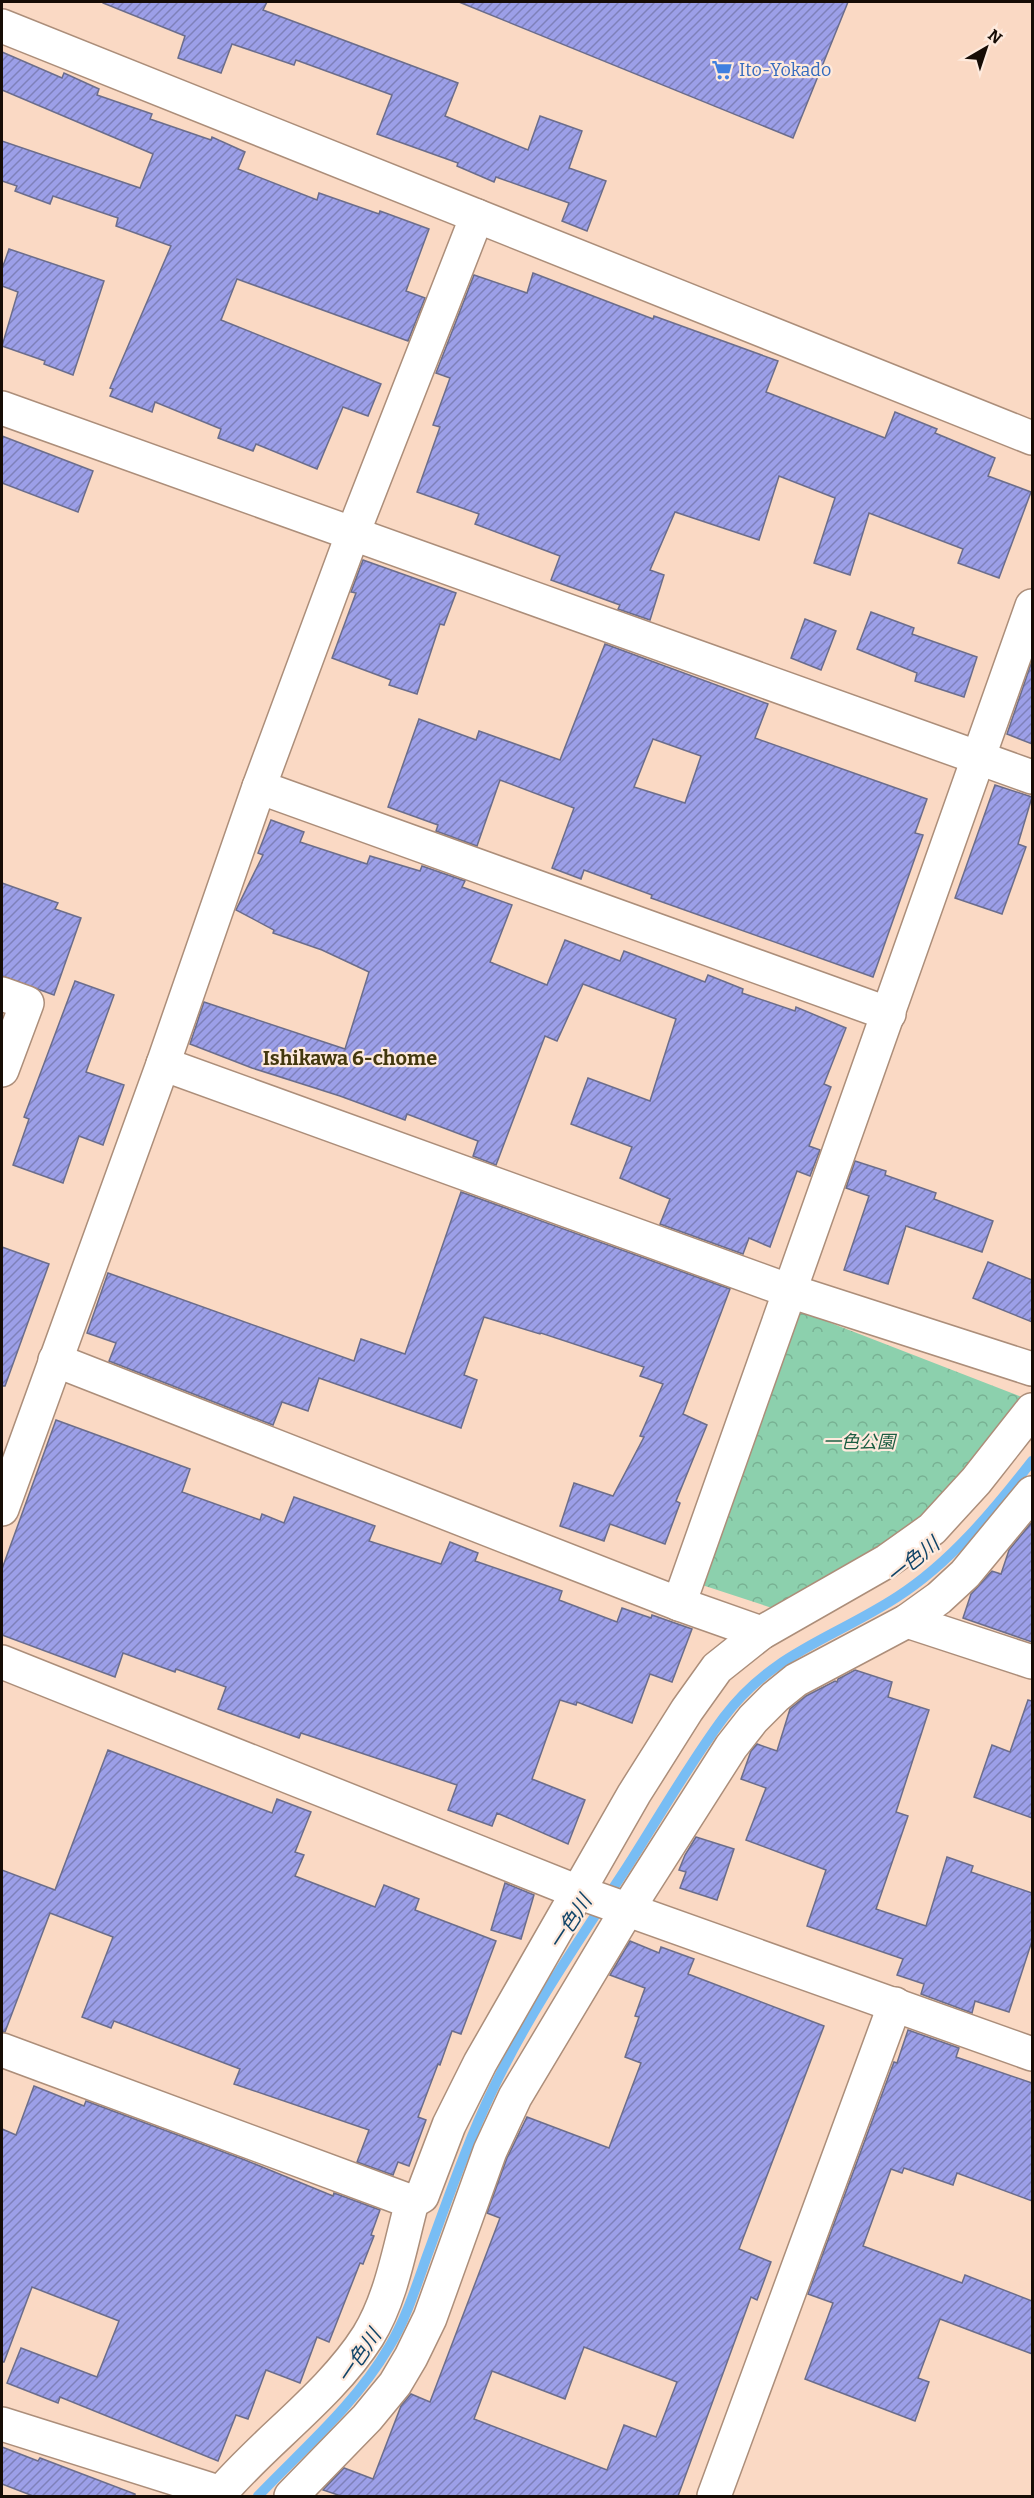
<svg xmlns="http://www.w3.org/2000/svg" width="1034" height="2498" viewBox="0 0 1034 2498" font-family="Bitter,'Noto Sans JP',serif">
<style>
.park{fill:url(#park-crowns)}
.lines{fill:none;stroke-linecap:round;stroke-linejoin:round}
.stream{stroke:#78bdf4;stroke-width:10}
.building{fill:url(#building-hatch);stroke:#6b6d8b;stroke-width:1.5;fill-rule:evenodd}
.minor-casing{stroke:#ac8e7a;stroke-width:36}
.minor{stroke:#fff;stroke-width:33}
.labels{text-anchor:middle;stroke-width:4.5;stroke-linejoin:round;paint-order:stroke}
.shop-label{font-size:18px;fill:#366cbe;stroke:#feeadd;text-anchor:start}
.park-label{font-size:18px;font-style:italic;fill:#1c5e42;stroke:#feeadd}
.neighbourhood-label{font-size:20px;font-weight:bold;fill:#43380e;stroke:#feeadd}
.water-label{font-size:20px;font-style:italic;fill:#104468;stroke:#feeadd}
</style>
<defs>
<pattern id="park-crowns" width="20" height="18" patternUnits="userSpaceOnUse" patternTransform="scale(1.5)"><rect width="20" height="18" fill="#8cd0ad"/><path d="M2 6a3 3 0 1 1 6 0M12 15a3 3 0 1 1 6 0" fill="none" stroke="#78b193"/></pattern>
<pattern id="building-hatch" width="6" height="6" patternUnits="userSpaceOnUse" patternTransform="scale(1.5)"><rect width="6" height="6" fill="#9c9fe8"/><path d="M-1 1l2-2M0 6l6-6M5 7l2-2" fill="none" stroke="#7e80ba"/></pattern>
</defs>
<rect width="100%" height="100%" fill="#fad9c4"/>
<!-- park -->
<path class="park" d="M800,1311L1032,1401L926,1518L810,1592L772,1608L702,1585Z"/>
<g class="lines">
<!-- stream -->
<path class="stream" d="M258,2496C303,2449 355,2405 389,2347C406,2319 416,2287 427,2256C448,2199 467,2143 493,2089C530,2011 580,1939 627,1867C659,1817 689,1764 724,1717C772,1653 834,1638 897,1597C950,1563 993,1511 1032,1461"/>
</g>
<!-- building -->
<g class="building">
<path d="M103,2H267L263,10L458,83L445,116L528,150L540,116L582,131L569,168L606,181L587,231L562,221L569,203L496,177L494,182L457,166L458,163L377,134L392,95L296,60L294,65L232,44L221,73L178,58L185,36L103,3Z"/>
<path d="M459,2H848L793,138Z"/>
<path d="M2,52L62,78L64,73L99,89L97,95L152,114L150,119L211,140L212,137L245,152L238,169L317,200L319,193L379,214L380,211L429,229L406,291L425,298L408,341L237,279L221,320L381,384L368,416L343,407L317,469L256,444L253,451L218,438L221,429L155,402L152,412L110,396L113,389L110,388L171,246L116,226L118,218L53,196L50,204L15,191L17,186L2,181V141L140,188L153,154L2,90Z"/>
<path d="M9,249L104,281L73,375L44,364L45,361L2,346L18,292L2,286V269Z"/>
<path d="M533,273L653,319L654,316L778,361L766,392L885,438L895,412L937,429L935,433L995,458L988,476L1031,492L999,578L958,563L963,549L869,513L850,575L814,563L835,498L779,476L759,540L675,512L650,570L664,575L650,620L618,609L620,605L551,580L560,556L475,524L479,514L417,492L440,427L433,425L450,378L436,373L474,275L527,293Z"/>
<path d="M2,436L93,471L78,512L2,483Z"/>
<path d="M363,560L456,593L444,625L440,624L417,694L389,685L391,680L332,658L356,593L351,592Z"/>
<path d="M871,612L914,628L912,634L977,657L964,697L915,681L917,673L857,649Z"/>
<path d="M805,619L836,631L821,670L791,658Z"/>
<path d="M605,644L768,704L755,738L927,799L915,833L923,835L873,977L651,898L652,895L584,870L581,879L552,868L574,808L500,780L477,846L436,831L438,825L388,807L419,719L476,740L479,731L560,760ZM653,739L701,756L685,803L634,787Z"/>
<path d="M1032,661V744L1007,734Z"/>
<path d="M995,785L1032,797L1018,844L1026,847L1002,914L955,898Z"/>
<path d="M271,820L304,832L300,842L367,864L370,856L420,871L422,866L465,881L462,887L512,905L490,962L547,985L565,940L620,961L624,951L705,982L708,975L743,989L742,993L795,1011L796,1007L846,1028L824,1084L831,1087L809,1146L820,1150L810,1176L797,1171L770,1247L749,1238L743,1254L660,1224L670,1199L620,1178L632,1147L571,1124L588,1078L650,1101L676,1019L583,984L557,1041L545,1036L496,1165L473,1156L478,1141L407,1114L405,1120L340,1096L252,1068L190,1044L204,1002L345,1049L369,972L322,950L273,933L274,930L236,910L263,855L258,853Z"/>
<path d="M2,883L58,903L55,909L81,918L54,995L2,976Z"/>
<path d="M75,981L114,995L86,1072L124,1085L103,1145L79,1136L63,1183L13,1165L29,1119L24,1117Z"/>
<path d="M855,1161L886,1171L885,1175L936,1193L934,1199L993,1221L982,1252L906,1226L888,1284L844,1270L869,1196L846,1188Z"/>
<path d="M461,1192L730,1289L683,1414L707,1425L676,1501L680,1503L665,1544L610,1524L604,1541L560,1526L574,1483L613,1496L644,1437L640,1436L663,1384L640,1376L644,1367L541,1333L540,1334L484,1317L464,1375L477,1380L461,1428L319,1378L308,1411L282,1402L273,1425L109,1361L116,1343L87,1333L108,1273L354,1361L361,1339L405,1354Z"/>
<path d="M2,1247L49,1264L5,1386H2Z"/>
<path d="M988,1262L1032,1280V1322L973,1298Z"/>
<path d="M56,1420L190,1469L182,1492L260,1520L262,1514L284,1523L294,1497L375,1526L369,1541L441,1564L450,1542L478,1553L475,1561L562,1591L559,1600L617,1622L622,1608L651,1618L652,1615L692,1629L672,1682L650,1674L632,1723L577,1702L576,1705L560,1700L532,1779L585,1800L568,1844L497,1813L492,1826L448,1810L457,1785L301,1733L299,1738L218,1709L226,1687L176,1669L175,1672L123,1653L115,1677L2,1635V1569Z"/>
<path d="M1032,1522V1642L963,1618L971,1594L992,1571L1001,1574L1009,1550Z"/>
<path d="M855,1670L892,1682L888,1697L929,1710L896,1812L908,1816L876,1909L926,1926L947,1857L973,1866L971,1872L1032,1893V1941L1009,2012L975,2001L972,2013L921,1994L924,1984L897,1975L903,1959L807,1926L826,1870L746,1840L766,1788L741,1779L751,1751L757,1744L777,1751L790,1709L806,1696L835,1681L837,1682L838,1679Z"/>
<path d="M1028,1700L1032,1701V1818L974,1797L992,1745L1010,1752Z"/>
<path d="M108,1750L272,1813L277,1799L311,1812L295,1852L304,1855L295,1876L375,1907L384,1885L419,1899L415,1910L496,1941L461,2034L452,2031L440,2065L438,2064L418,2117L426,2120L409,2166L398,2162L393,2175L357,2162L369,2130L234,2084L240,2069L114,2021L111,2028L82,2017L113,1937L50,1913L5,2032H2V1870L55,1890Z"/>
<path d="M696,1837L734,1849L717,1900L680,1888L686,1872L679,1870L685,1855Z"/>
<path d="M505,1883L534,1895L521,1939L491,1930Z"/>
<path d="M630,1941L659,1953L661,1947L694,1959L688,1974L824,2026L739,2249L771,2262L757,2300L751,2297L678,2496H341L323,2490L344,2468L373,2479L401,2406L411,2394L430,2402L500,2218L487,2213L507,2158L527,2117L609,2148L641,2063L625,2057L639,2017L635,2016L645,1988L610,1975ZM584,2347L677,2382L656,2437L624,2425L607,2470L474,2419L492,2371L565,2399Z"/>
<path d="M908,2030L959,2048L956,2057L1032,2083V2201L957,2173L953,2185L904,2168L902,2173L891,2169L863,2246L962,2283L965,2275L1032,2301V2354L940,2319L918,2378L929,2382L915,2421L805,2379L833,2303L808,2294L894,2062L897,2063Z"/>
<path d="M34,2086L84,2106L86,2101L245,2160L333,2196L334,2193L380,2210L371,2235L374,2236L363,2264L360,2263L329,2342L317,2337L300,2383L266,2370L248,2419L236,2415L218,2461L60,2397L58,2403L7,2383L21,2348L97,2377L119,2321L32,2287L4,2362H2V2129L16,2135Z"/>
<path d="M2,2447L38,2461L40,2458L135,2494V2496H33L2,2484Z"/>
</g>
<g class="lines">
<!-- minor casing -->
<g class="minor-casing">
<g id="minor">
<path d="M2,26L1032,438"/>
<path d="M2,408L1032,777"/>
<path d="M259,787L889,1014"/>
<path d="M2,994L27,1003L2,1070"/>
<path d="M163,1064L790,1291L1032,1369"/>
<path d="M55,1360L679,1604L761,1633"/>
<path d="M2,1509L163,1064L259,787L353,533L477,216"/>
<path d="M679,1604L1032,606"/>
<path d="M907,1621L1032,1662"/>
<path d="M2,1662L578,1892L1032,2054"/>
<path d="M2,2050L412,2202"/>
<path d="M2,2424L221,2493"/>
<path d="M218,2496C263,2442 330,2396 368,2336C392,2297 400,2246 412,2202L422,2196L449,2125L480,2063L634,1794L687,1710L717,1668L761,1633L887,1561L932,1529L976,1481L1032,1410"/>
<path d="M291,2496L367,2418L395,2384L411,2357L430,2318L490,2151L515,2097L627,1910L731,1747L753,1719L775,1697L796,1680L907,1621L939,1598L965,1574L1032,1493"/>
<path d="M714,2496L895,2004"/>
</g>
</g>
<!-- minor -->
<use href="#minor" class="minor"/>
</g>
<!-- icons -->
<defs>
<g id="supermarket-bare" transform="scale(1.62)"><path d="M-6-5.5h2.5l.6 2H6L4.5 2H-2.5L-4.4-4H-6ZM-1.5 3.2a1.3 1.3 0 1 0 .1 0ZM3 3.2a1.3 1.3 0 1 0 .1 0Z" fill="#3f7fe0" stroke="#feeadd" stroke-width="2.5" paint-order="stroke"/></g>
</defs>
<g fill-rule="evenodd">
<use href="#supermarket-bare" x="722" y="70"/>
</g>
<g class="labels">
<!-- shop labels -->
<g class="shop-label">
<text x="739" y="76">Ito-Yokado</text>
</g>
<!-- park labels -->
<g class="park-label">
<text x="859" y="1448">一色公園</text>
</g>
<!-- neighbourhood labels -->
<g class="neighbourhood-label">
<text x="350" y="1065">Ishikawa 6-chome</text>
</g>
<!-- water labels -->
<g class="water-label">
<text transform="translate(913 1560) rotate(-39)" y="7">一色川</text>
<text transform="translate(570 1922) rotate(-57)" y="7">一色川</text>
<text transform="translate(359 2356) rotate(-56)" y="7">一色川</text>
</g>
</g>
<!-- border -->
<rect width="1034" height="2498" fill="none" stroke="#160c05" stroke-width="6"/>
<!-- north arrow -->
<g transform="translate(986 48) rotate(39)" stroke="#feeadd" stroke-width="4.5" paint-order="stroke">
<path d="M0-4.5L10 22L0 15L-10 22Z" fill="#160c05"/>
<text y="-9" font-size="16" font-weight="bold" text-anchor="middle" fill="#160c05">N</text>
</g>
</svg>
